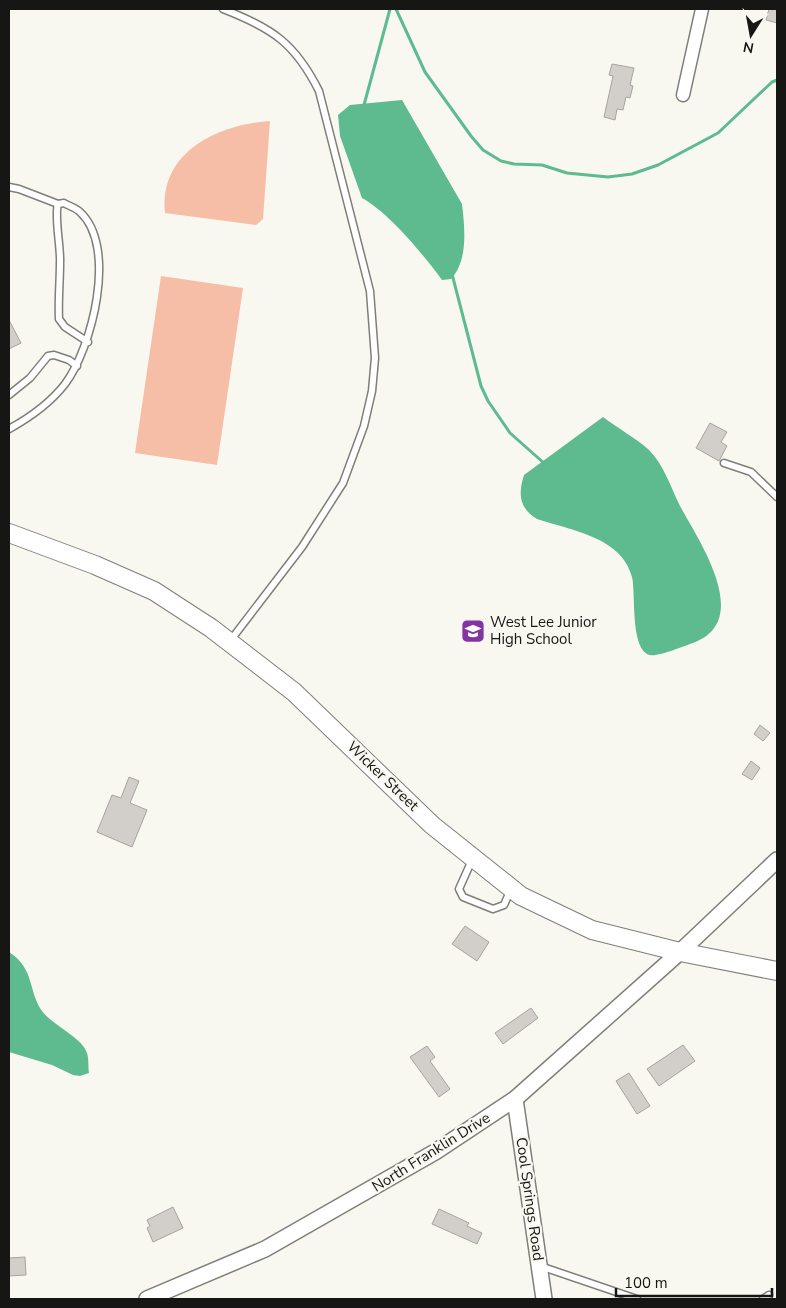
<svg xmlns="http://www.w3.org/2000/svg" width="786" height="1308" viewBox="0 0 786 1308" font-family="'Nunito Sans',sans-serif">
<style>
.green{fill:#f6bea6}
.water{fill:#5eba8f}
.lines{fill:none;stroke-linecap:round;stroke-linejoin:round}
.stream{stroke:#5eba8f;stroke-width:3}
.building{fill:#d2cec9;stroke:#a8a39f}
.service-casing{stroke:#7f7f79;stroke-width:9}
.minor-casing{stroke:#7f7f79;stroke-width:15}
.tertiary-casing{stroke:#7f7f79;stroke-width:18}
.secondary-casing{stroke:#7f7f79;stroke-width:20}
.service{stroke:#fff;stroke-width:6}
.minor{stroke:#fff;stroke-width:12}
.tertiary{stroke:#fff;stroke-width:15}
.secondary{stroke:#fff;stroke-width:18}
.labels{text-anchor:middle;stroke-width:4.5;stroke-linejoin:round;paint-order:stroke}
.poi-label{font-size:15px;fill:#161614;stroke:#f8f8f1;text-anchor:start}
.street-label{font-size:15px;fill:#161614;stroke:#f8f8f1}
</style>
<rect width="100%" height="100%" fill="#f8f8f1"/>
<!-- green -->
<g class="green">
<path d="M270,121L263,219L256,225L165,213C158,152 219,124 270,121Z"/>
<path d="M161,276L243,288L217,465L135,453Z"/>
</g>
<!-- water -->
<g class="water">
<path d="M402,100L462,204C465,229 468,261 451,279L442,280C424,255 388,212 362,198L340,136L338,115L350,105Z"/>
<path d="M603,417C617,428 636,438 649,450C664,465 671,488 680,506C699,541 754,621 693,643C684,646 658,657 650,655C630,650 636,594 632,577C622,537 570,530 537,519C519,508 518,494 524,475Z"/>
<path d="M9,952C35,969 28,991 42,1011C53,1026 82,1037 87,1053C89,1059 88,1067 89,1073L80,1076L73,1075L52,1065L9,1052Z"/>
</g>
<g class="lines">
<!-- stream -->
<g class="stream">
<path d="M396,9L425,72L471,136L483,150L501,161L514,164L542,165L567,173L608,177L632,174L658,165L718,133L772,82L777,80"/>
<path d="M365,107L364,105L390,9"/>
<path d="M452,274L481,386L488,401L510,433L545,464"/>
</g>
</g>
<!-- building -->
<g class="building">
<path d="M769,9H777V23L766,20Z"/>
<path d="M612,64L634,68L630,85L633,86L630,98L626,97L623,110L617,109L615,120L604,117L613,76L609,75Z"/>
<path d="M9,320L21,343L9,349Z"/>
<path d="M710,423L727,432L721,442L727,446L719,461L696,448Z"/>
<path d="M760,725L770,733L763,741L754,734Z"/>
<path d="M751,761L760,768L752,780L742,774Z"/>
<path d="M129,777L139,781L130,803L147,810L132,847L97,832L112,795L121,798Z"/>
<path d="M465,926L489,942L477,961L452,944Z"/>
<path d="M531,1008L538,1018L503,1044L495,1033Z"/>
<path d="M683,1045L695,1061L659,1086L647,1069Z"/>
<path d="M427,1046L435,1057L430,1061L450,1089L439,1097L410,1057Z"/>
<path d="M629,1073L650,1106L637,1114L616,1081Z"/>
<path d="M173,1207L183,1228L153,1242L147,1228L150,1226L147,1220Z"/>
<path d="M439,1209L469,1223L467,1226L482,1233L477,1244L432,1224Z"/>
<path d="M25,1257L26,1275L9,1276V1258Z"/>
</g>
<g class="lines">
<!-- service casing -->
<g class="service-casing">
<g id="service">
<path d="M223,9C272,28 295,43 319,91L370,291L375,358L372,391L364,426L343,483L302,547L230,641"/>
<path d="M9,187L19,189L58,204"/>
<path d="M9,395L30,378L48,356L54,355L69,360L77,366"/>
<path d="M9,429C29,418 51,402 65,384C92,348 118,247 80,212C76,208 69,206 64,203L58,204C54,216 61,248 60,263C60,282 58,301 59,319L65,327L88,342"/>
<path d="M724,463L751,472L777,497"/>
<path d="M472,860L459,889L463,897L493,909L504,905L511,889"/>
<path d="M540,1266L637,1299"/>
<path d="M763,1299L769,1295"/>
</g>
</g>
<!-- minor casing -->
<g class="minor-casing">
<path id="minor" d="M683,95L702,9"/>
</g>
<!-- tertiary casing -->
<g class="tertiary-casing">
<g id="tertiary">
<path d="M515,1099L544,1299"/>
<path d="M147,1299L265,1249L435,1152L515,1099L680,952L777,860"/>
</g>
</g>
<!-- secondary casing -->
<g class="secondary-casing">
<path id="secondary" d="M9,533L95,565L154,591L211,628L294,692L432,825L521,896L592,930L680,952L777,971"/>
</g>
<!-- service -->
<use href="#service" class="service"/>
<!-- minor -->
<use href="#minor" class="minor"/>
<!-- tertiary -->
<use href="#tertiary" class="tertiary"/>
<!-- secondary -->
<use href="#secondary" class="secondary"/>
</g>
<!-- icons -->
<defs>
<g id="school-square" transform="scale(1.25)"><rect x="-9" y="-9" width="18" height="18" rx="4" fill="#8433a3" stroke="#f8f8f1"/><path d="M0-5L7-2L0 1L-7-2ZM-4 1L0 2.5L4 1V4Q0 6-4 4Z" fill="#fff"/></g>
</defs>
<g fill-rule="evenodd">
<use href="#school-square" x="473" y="631"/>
</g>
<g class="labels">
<!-- poi labels -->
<g class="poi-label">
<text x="490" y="627">West Lee Junior<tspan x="490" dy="17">High School</tspan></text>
</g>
<!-- street labels -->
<g class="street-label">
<text transform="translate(383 776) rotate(44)" y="5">Wicker Street</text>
<text transform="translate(431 1152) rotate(-32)" y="5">North Franklin Drive</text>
<text transform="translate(530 1199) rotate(82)" y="5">Cool Springs Road</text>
</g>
</g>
<!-- border -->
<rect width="786" height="1308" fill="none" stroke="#161614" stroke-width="20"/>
<!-- north arrow -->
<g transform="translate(751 35) rotate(191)" stroke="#f8f8f1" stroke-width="4" paint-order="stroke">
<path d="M0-4L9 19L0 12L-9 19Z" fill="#161614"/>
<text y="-8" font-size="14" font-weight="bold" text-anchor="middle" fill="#161614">N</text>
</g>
<!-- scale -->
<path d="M616 1288v8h156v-8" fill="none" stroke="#161614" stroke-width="2.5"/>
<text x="624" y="1288" font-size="15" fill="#161614" stroke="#f8f8f1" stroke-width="4" paint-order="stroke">100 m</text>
</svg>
